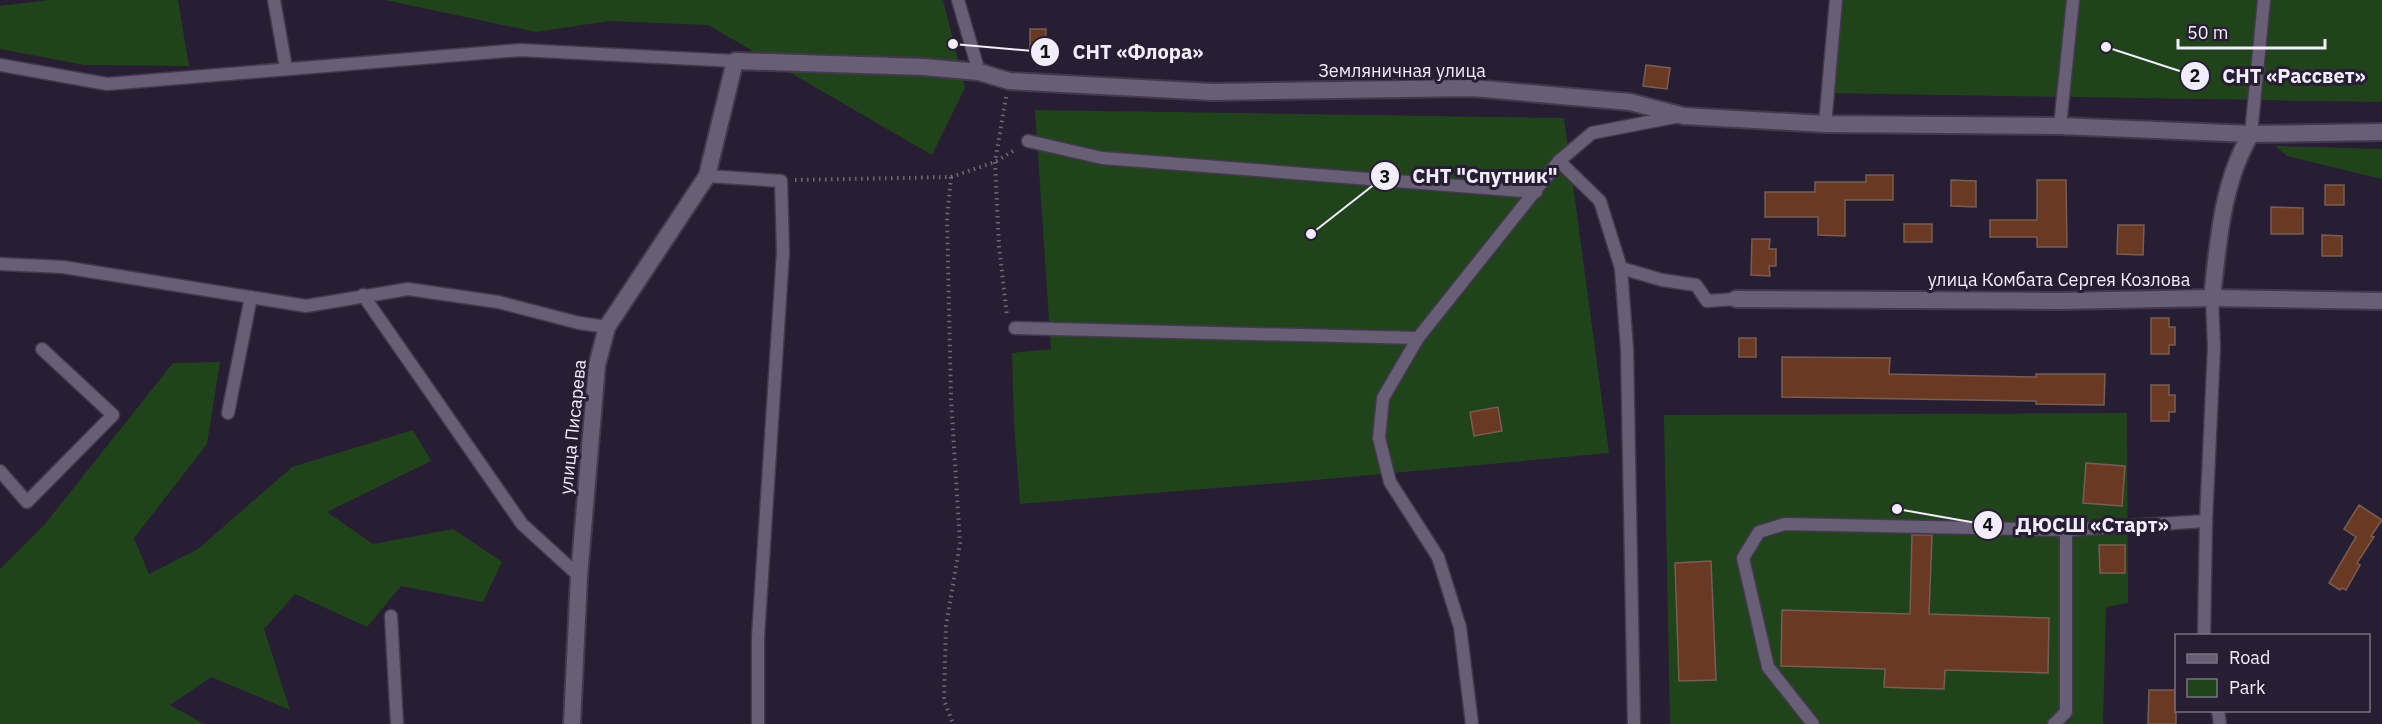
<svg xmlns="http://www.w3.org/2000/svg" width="2382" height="724" viewBox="0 0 2382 724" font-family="'IBM Plex Sans',sans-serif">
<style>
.green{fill:#21431c}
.building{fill:#6a3924;stroke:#785d52;stroke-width:1.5}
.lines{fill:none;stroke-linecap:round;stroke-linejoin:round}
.service-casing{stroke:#423a4c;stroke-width:15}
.minor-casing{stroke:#423a4c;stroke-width:20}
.path{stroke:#6f677a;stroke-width:4;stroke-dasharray:1.5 4.5;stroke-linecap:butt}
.service{stroke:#685e76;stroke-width:12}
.minor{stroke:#685e76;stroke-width:16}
.labels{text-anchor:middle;stroke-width:6;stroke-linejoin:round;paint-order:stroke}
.street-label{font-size:18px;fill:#f2edfb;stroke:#271e33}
.leader{fill:none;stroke:#f2edfb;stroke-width:2}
.callout-dot{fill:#f2edfb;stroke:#271e33;stroke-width:2}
.mark-label{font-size:18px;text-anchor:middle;font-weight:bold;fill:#111}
.callout-label{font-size:20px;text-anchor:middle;font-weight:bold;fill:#f2edfb;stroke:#271e33;stroke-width:6;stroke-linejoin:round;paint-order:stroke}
</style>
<rect width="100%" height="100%" fill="#271e33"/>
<!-- green -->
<g class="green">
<path d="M49,0H178L189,66L84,65L0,49V6Z"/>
<path d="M385,0H943L965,88L932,155L708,25L609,21L536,32Z"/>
<path d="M1835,0H2382V102L1823,93Z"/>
<path d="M1035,110L1564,118L1609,453L1316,480L1020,504L1014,423L1012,353L1051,349Z"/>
<path d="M2275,146L2382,149V179L2287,156Z"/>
<path d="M220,362L207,444L134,538L149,574L198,549L292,467L413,430L431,461L327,512L373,544L453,529L502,562L483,602L401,586L367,627L295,594L264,629L290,710L211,677L170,705L204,724H0V569L45,524L173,363Z"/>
<path d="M2127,413L2128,603L2106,607L2103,724H1670L1664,415Z"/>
</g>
<!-- building -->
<g class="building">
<path d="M1030,29H1046L1045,50L1030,49Z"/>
<path d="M1646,65L1670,68L1667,89L1643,86Z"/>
<path d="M1866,175H1893V200H1845V236L1818,235V217H1765V192H1815V182H1866Z"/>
<path d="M1951,180L1976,181V207L1951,206Z"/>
<path d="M2037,180H2066L2067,247H2037V237H1990V220H2037Z"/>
<rect x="2325" y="185" width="19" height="20"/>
<path d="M2271,207L2303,208V234H2271Z"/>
<rect x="1904" y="224" width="28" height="18"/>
<path d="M2118,225H2144L2143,255L2117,254Z"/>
<path d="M2322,235L2342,236V256H2322Z"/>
<path d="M1752,239H1770L1769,249H1776V266H1769L1770,276L1751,275Z"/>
<path d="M2151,318H2169V327H2175V345H2169V354H2151Z"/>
<rect x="1739" y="338" width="17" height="19"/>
<path d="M1782,357L1890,358L1889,374L2036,377V374H2105L2104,405L2036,404V401L1782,397Z"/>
<path d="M2151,385H2169V395H2175V412H2169V421H2151Z"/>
<path d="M1498,407L1502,431L1474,436L1470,412Z"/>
<path d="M2086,463L2125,466L2122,506L2083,503Z"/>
<path d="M2359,505L2382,520L2371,536L2374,537L2357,563L2360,565L2346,590L2342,588L2340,590L2329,583L2356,537L2344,529Z"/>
<path d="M1912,535H1932L1929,614L2049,618L2048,673L1945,670L1944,689L1905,688L1884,687L1885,669L1781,666L1782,610L1910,614Z"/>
<path d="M2099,545H2125V573H2100Z"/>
<path d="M1711,561L1716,680L1679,681L1675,563Z"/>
<path d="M2149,690H2176V724H2148Z"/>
</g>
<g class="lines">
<!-- service casing -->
<g class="service-casing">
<g id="service">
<path d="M274,0L286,68"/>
<path d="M958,0L979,72"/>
<path d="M0,65L107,84L520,50L735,61"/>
<path d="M1825,124L1836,0"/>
<path d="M2060,126L2073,0"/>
<path d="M2251,134L2264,0"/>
<path d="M1028,141L1102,158L1536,192"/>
<path d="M1559,161L1600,201L1621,268L1627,349L1634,724"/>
<path d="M707,176L781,181L783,252L758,637V724"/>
<path d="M0,264L63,267L306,306L408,289L498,302L579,323L607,327"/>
<path d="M1621,268L1662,280L1696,285L1707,301L1736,299"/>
<path d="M363,295L522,524L579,576"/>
<path d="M1015,328L1418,338"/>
<path d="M228,413L251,297"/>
<path d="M0,471L27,502L113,415L42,349"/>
<path d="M391,616L397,724"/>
<path d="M2204,636L2206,521L2214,347L2212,298"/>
<path d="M2218,710L2220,724"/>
<path d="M1472,724L1460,627L1438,557L1390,482L1379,438L1383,398L1418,338L1559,161L1592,133L1680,116"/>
<path d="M1813,724L1768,667L1743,558L1759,532L1785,524L2066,530L2206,521"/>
<path d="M2054,724L2066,712V530"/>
</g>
</g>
<!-- minor casing -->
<g class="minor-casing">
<g id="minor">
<path d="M2212,298C2218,243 2222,182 2251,134"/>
<path d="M1736,299L2058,301L2212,298L2382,301"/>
<path d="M572,724L579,576L597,365L607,327L707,176L735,61L924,67L979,72L1009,81L1213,92L1472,88L1630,102L1684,116L1825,124L2060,126L2251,134L2382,132"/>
</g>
</g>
<!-- path -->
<g class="path">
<path d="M1006,97L995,162L999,246L1007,316"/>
<path d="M951,177L995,162L1016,149"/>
<path d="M795,180L951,177L947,218L951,399L960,543L946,626L944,700L953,724"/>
</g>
<!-- service -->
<use href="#service" class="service"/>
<!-- minor -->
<use href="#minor" class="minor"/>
</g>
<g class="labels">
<!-- street labels -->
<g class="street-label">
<text x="1402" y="77">Земляничная улица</text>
<text x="2059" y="286">улица Комбата Сергея Козлова</text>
<text transform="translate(573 427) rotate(-84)" y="6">улица Писарева</text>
</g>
</g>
<!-- callouts -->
<path class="leader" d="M953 44L1045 52M2106 47L2195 76M1311 234L1385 176M1897 509L1988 525"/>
<g class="callout-dot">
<circle cx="953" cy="44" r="6"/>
<circle cx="2106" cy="47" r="6"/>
<circle cx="1311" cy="234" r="6"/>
<circle cx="1897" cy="509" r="6"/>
<circle cx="1045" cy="52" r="15"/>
<circle cx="2195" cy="76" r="15"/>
<circle cx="1385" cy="176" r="15"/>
<circle cx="1988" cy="525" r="15"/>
</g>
<g class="mark-label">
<text x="1045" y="58">1</text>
<text x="2195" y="82">2</text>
<text x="1385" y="183">3</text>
<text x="1988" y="531">4</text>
</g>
<g class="callout-label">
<text x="1138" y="59">СНТ «Флора»</text>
<text x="2294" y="83">СНТ «Рассвет»</text>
<text x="1485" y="183">СНТ "Спутник"</text>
<text x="2092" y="532">ДЮСШ «Старт»</text>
</g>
<!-- legend -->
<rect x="2175" y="634" width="195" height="78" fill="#271e33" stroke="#787183" stroke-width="1.5"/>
<rect x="2187" y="654" width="30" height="9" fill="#685e76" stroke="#787183" stroke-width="1.5"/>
<text x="2229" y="664" font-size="18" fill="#f2edfb">Road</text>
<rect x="2187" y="679" width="30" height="18" fill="#21431c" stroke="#787183" stroke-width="1.5"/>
<text x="2229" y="694" font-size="18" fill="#f2edfb">Park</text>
<!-- scale -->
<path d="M2178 39v9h147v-9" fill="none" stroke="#f2edfb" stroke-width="3"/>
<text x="2187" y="39" font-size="18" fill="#f2edfb" stroke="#271e33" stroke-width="4.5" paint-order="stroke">50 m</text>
</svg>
